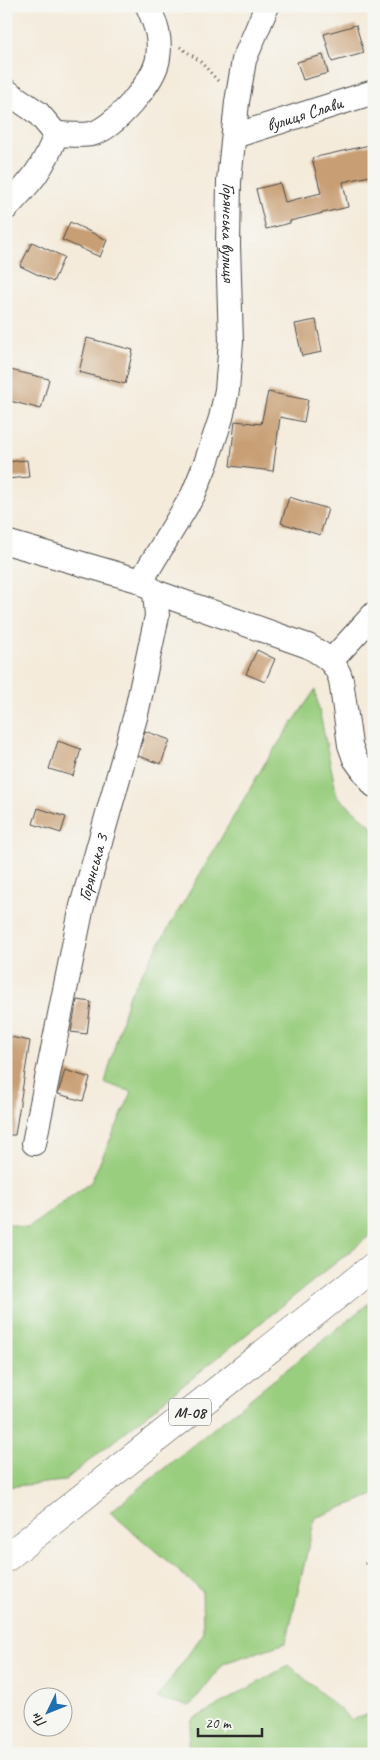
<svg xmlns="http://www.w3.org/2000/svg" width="380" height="1760" viewBox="0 0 380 1760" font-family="Caveat,sans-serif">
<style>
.green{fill:#9ace7f;stroke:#627c55}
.building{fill:#c89f74}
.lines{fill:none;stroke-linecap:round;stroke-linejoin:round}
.minor-casing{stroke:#494845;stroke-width:26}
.highway-casing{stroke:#494845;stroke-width:29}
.path{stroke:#494845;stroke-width:3;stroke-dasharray:1 4;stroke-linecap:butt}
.minor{stroke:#fff;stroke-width:24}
.highway{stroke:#fff;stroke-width:28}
.labels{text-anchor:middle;stroke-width:4;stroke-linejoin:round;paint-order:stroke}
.shield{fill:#f6f6f2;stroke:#686867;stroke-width:1}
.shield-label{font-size:16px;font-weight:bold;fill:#2b2b2b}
.street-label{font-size:18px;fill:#2b2b2b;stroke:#f6f6f2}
</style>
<rect width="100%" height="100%" fill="#f6f6f2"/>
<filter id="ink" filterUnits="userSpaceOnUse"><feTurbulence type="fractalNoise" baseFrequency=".02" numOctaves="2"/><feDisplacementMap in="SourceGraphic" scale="10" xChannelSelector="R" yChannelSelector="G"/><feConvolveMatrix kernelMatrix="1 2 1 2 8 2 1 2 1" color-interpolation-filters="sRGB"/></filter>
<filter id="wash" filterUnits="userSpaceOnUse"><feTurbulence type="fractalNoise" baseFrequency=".0096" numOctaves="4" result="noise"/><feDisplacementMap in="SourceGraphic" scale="20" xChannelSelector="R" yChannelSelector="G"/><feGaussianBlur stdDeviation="1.12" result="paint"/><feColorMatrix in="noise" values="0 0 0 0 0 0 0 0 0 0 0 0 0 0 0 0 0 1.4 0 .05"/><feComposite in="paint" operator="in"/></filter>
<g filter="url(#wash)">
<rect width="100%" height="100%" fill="#f4ebdb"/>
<!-- green -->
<g class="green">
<path d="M315,690L337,796L374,828V1232L64,1481L6,1487V1223L28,1228L91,1182L132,1092L105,1083L128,997L265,763Z"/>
<path d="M374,1299V1495L315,1518L286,1643L224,1663L190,1706L157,1698L203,1634L202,1591L110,1512Z"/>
<path d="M289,1665L352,1720L374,1712V1754H187L192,1720Z"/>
</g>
<g id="blocks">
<!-- building -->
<g class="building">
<path d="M356,25L364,53L332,62L324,34Z"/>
<path d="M323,55L328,73L303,80L297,62Z"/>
<path d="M374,144V175L343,182L348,207L290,221V223L266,229L256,189L280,183L285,202L321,193L312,158Z"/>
<path d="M70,222L107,240L100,257L62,240Z"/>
<path d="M32,242L64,257L53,282L20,266Z"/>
<path d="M316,320L322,352L302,356L295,324Z"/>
<path d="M87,338L133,350L125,384L79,372Z"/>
<path d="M6,369L49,379L41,409L6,400Z"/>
<path d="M268,392L308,400L304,422L280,417L273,471L230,466L235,421L261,424Z"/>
<path d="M27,460L29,477L6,479V462Z"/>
<path d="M289,497L328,509L320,535L281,523Z"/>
<path d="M257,650L275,659L265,682L246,674Z"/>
<path d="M145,731L170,740L161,764L138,756Z"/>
<path d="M58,741L81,749L73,776L49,769Z"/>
<path d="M38,808L66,817L61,833L33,824Z"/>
<path d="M77,1000L91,1002L87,1034L71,1032Z"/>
<path d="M6,1036L30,1041L15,1135H6Z"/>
<path d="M65,1070L90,1078L83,1101L58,1094Z"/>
</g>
</g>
</g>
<g filter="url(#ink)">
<use href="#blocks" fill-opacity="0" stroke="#494845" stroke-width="1"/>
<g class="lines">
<!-- minor casing -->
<g class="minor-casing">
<g id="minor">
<path id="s1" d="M267,6L244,60L237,102L229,181L228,245L231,342L227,390L221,418L206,463L193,495L141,581L155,592L308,646C324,655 336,662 341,680L350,745L355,759L374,785"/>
<path d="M6,91L38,113L56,134"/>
<path id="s2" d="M234,136L374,92"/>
<path d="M6,208C30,183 44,168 56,134C67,134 81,136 91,134C114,129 155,81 158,58C161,38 156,25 148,6"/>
<path d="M6,542L141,581"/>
<path d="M331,661L374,614"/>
<path id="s3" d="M34,1143L82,906L136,714L157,616L155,592"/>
</g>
</g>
<!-- highway casing -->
<g class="highway-casing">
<path id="highway" d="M6,1558L374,1266"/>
</g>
<!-- path -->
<g class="path">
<path d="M180,47L200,61L218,81"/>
<path d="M365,1564L374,1558"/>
</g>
<!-- minor -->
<use href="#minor" class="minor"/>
<!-- highway -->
<use href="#highway" class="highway"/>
</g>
</g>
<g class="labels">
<!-- shield labels -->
<rect class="shield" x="169" y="1398.5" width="42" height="27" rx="4"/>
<g class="shield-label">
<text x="190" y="1418">М-08</text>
</g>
<!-- street labels -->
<g class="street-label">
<text dy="6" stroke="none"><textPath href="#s2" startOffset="74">вулиця Слави</textPath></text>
<text dy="6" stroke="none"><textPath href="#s1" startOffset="232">Горянська вулиця</textPath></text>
<text dy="6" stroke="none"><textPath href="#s3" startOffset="282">Горянська 3</textPath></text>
</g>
</g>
<!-- margin -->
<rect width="380" height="1760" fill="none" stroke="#f6f6f2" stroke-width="25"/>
<!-- north arrow -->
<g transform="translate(48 1712) rotate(227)"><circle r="24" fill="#f6f6f2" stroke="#a5a5a2"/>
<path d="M0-4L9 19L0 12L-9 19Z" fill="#1f6fb2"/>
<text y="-8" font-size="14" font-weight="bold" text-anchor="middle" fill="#2b2b2b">Пн</text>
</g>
<!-- scale -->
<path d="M198 1728v8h64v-8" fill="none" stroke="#2b2b2b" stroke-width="2.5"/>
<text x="205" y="1728" font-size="15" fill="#2b2b2b" stroke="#f6f6f2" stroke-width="4" paint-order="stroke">20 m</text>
</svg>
